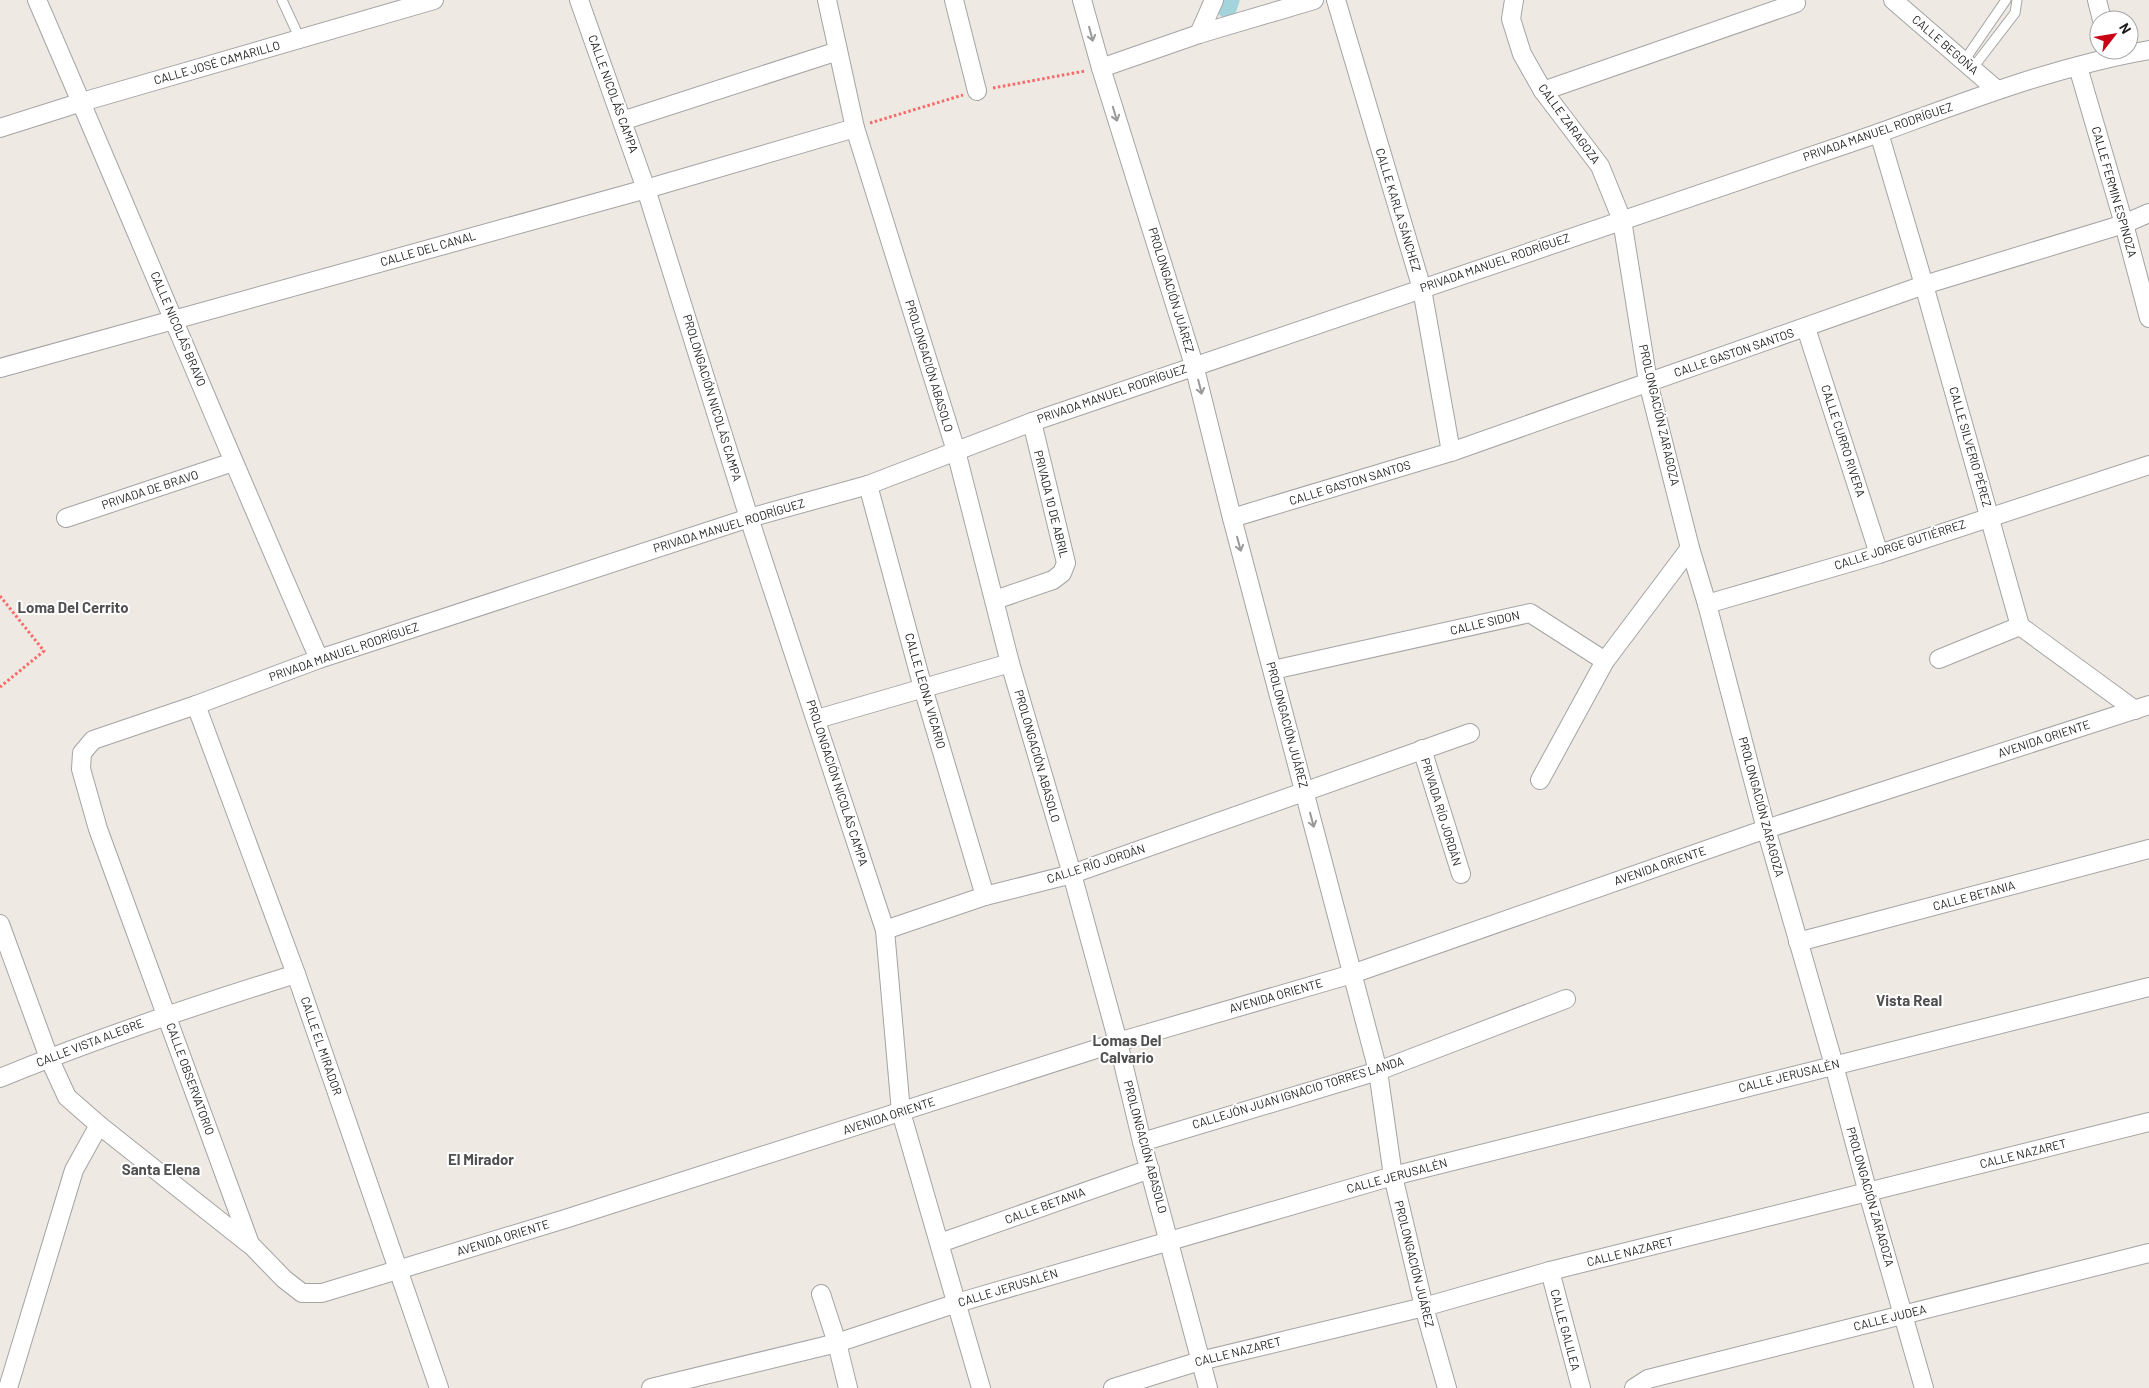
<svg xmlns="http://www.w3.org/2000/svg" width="2149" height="1388" viewBox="0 0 2149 1388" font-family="Barlow,sans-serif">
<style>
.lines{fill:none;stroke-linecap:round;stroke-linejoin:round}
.canal{stroke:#a3d4dc;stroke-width:19}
.lane-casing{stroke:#a4a4a4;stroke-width:11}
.street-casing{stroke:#a4a4a4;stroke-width:20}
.path{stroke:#f96a69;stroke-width:3;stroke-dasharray:2.5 2.5;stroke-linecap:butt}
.lane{stroke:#fff;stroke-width:9}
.street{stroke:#fff;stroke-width:18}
.oneway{stroke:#999}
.labels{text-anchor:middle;stroke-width:4;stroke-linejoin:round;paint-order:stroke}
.street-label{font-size:12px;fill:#1d1d1d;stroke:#fff}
.quarter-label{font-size:15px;font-weight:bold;fill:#505050;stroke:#fff}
</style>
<rect width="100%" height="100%" fill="#eee9e3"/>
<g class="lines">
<!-- canal -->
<path class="canal" d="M1227,9L1230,0"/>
<!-- lane casing -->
<g class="lane-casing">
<g id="lane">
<path d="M282,0L300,39"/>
<path d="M1964,61L2006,0"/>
<path d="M1972,69L2015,13L2017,0"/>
</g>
</g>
<!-- street casing -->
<g class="street-casing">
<g id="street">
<path d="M37,0C132,219 223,440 319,659"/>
<path d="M579,0L646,189L749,518L885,930L901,1112L981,1388"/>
<path d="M827,0L855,128L956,451L1010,663L1072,874L1118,1042L1142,1142L1208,1388"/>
<path d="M954,0L977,91"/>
<path d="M1082,0L1101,68L1194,365L1232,518L1378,1071L1393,1176L1424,1307L1447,1388"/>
<path d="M1336,0L1422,289L1451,452"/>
<path d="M1514,0L1511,19L1522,54L1543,91L1600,166L1622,220L1648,382L1690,548L1707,604L1766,829L1834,1065L1868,1193L1924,1388"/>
<path d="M1893,0L1997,90"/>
<path d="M2097,0L2102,20"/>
<path d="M1199,34L1214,0"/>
<path d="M2149,50C2056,66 1967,101 1879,133L1032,422L868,485L749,518L319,659L196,705L93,740L82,753L81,769L98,829L250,1244L284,1279L302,1293H322L565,1219L1118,1042L1352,974L1766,829L2149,705"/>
<path d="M2078,67L2124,224L2149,318"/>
<path d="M1101,68L1199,34L1314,0"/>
<path d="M1543,91L1796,3"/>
<path d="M622,121L838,51"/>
<path d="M0,128L82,102L434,0"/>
<path d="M1879,133L1924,285L2020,626L2135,710"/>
<path d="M1806,328L1879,554"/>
<path d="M0,368L646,189L855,128"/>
<path d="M868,485L923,688L985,896"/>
<path d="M66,518L233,462"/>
<path d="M1232,518L1451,452L1924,285L2124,224L2149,213"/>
<path d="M995,600L1053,580L1062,573L1066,563L1032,422"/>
<path d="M1707,604L1879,554L2149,465"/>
<path d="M1939,659L2020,626"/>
<path d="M1273,670L1530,613L1605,661"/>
<path d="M196,705L296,974L439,1388"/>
<path d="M817,719L1010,663"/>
<path d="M1422,749L1461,874"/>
<path d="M1540,780L1605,661L1690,548"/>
<path d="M0,924L49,1058L67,1097L99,1125L249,1244"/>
<path d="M885,930L985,896L1072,874L1470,733"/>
<path d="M1798,942L2149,849"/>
<path d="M0,1078C97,1038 196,1005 296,974"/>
<path d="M1142,1142L1378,1071L1566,999"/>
<path d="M940,1243L1150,1169"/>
<path d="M1550,1271L1581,1388"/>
<path d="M821,1294L837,1343L848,1388"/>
<path d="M8,1388L74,1170L99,1125"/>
<path d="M651,1388L837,1343L957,1303L1393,1176L2149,987"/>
<path d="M1113,1388L1200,1361L1424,1307L1550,1271L2149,1122"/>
<path d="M1634,1388L1648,1379L2149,1253"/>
</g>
</g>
<!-- path -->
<g class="path">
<path d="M993,88L1085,71"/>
<path d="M870,123L963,95"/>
<path d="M0,596L44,651L0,687"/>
</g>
<!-- lane -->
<use href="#lane" class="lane"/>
<!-- street -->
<use href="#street" class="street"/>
</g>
<!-- one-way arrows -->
<defs><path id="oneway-shaft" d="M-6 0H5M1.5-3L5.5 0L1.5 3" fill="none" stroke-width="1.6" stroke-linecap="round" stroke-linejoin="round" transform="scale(1.25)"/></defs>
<g class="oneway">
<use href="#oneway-shaft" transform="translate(1091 34) rotate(75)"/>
<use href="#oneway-shaft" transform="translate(1115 114) rotate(73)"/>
<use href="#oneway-shaft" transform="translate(1200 387) rotate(76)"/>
<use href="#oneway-shaft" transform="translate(1239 544) rotate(75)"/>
<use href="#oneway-shaft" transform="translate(1312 820) rotate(75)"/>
</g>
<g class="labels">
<!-- street labels -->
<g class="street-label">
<text transform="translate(1945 45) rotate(41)" y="4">CALLE BEGOÑA</text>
<text transform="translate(217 63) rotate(-16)" y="4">CALLE JOSÉ CAMARILLO</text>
<text transform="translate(613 94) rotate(70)" y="4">CALLE NICOLÁS CAMPA</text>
<text transform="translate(1569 124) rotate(54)" y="4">CALLE ZARAGOZA</text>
<text transform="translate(1878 132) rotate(-19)" y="4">PRIVADA MANUEL RODRÍGUEZ</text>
<text transform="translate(2114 192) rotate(74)" y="4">CALLE FERMIN ESPINOZA</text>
<text transform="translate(1398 210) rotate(73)" y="4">CALLE KARLA SÁNCHEZ</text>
<text transform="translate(428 249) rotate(-16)" y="4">CALLE DEL CANAL</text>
<text transform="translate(1495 263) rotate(-19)" y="4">PRIVADA MANUEL RODRÍGUEZ</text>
<text transform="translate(1171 290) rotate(73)" y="4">PROLONGACIÓN JUÁREZ</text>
<text transform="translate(178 329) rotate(67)" y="4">CALLE NICOLÁS BRAVO</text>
<text transform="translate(1734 353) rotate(-19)" y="4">CALLE GASTON SANTOS</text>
<text transform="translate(929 366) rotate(73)" y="4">PROLONGACIÓN ABASOLO</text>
<text transform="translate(1112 394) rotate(-19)" y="4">PRIVADA MANUEL RODRÍGUEZ</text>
<text transform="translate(712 398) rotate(73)" y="4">PROLONGACIÓN NICOLÁS CAMPA</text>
<text transform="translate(1659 415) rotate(77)" y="4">PROLONGACIÓN ZARAGOZA</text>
<text transform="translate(1843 441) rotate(72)" y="4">CALLE CURRO RIVERA</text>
<text transform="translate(1970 447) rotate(74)" y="4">CALLE SILVERIO PÉREZ</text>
<text transform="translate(1350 483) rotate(-17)" y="4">CALLE GASTON SANTOS</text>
<text transform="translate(150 490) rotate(-18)" y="4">PRIVADA DE BRAVO</text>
<text transform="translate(1051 504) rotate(76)" y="4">PRIVADA 10 DE ABRIL</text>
<text transform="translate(729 526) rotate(-17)" y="4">PRIVADA MANUEL RODRÍGUEZ</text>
<text transform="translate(1900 545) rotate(-18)" y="4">CALLE JORGE GUTIÉRREZ</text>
<text transform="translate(1485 623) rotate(-13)" y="4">CALLE SIDON</text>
<text transform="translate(344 652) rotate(-19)" y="4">PRIVADA MANUEL RODRÍGUEZ</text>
<text transform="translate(925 691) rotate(74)" y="4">CALLE LEONA VICARIO</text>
<text transform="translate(1287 725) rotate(75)" y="4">PROLONGACIÓN JUÁREZ</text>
<text transform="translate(2044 739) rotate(-18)" y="4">AVENIDA ORIENTE</text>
<text transform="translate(1037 756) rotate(74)" y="4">PROLONGACIÓN ABASOLO</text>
<text transform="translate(837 783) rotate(72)" y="4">PROLONGACIÓN NICOLÁS CAMPA</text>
<text transform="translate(1761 807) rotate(75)" y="4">PROLONGACIÓN ZARAGOZA</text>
<text transform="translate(1441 812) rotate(73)" y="4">PRIVADA RÍO JORDÁN</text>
<text transform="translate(1096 864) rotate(-18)" y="4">CALLE RÍO JORDÁN</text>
<text transform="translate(1660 866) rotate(-19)" y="4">AVENIDA ORIENTE</text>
<text transform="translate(1974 896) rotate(-15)" y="4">CALLE BETANIA</text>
<text transform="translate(1276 996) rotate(-16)" y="4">AVENIDA ORIENTE</text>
<text transform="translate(90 1043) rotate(-21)" y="4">CALLE VISTA ALEGRE</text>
<text transform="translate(321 1046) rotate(71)" y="4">CALLE EL MIRADOR</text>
<text transform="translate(1789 1076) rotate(-14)" y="4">CALLE JERUSALÉN</text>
<text transform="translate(190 1079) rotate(70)" y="4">CALLE OBSERVATORIO</text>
<text transform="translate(1298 1093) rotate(-17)" y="4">CALLEJÓN JUAN IGNACIO TORRES LANDA</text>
<text transform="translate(889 1116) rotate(-18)" y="4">AVENIDA ORIENTE</text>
<text transform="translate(1145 1147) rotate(75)" y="4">PROLONGACIÓN ABASOLO</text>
<text transform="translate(2023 1154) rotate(-14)" y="4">CALLE NAZARET</text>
<text transform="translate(1397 1176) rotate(-15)" y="4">CALLE JERUSALÉN</text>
<text transform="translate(1870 1197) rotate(74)" y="4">PROLONGACIÓN ZARAGOZA</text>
<text transform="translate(1045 1206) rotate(-20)" y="4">CALLE BETANIA</text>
<text transform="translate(503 1238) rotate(-17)" y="4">AVENIDA ORIENTE</text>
<text transform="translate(1630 1252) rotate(-14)" y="4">CALLE NAZARET</text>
<text transform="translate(1414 1264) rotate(76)" y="4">PROLONGACIÓN JUÁREZ</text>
<text transform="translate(1008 1288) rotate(-17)" y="4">CALLE JERUSALÉN</text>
<text transform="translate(1890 1318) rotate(-14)" y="4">CALLE JUDEA</text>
<text transform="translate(1565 1330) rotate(75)" y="4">CALLE GALILEA</text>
<text transform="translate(1238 1352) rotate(-14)" y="4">CALLE NAZARET</text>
</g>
<!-- quarter labels -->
<g class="quarter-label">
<text x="73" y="613">Loma Del Cerrito</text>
<text x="1909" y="1006">Vista Real</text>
<text x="1127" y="1046">Lomas Del<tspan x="1127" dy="17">Calvario</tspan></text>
<text x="481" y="1165">El Mirador</text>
<text x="161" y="1175">Santa Elena</text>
</g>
</g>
<!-- north arrow -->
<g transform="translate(2114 35) rotate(59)"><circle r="24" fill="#ffffff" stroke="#a5a5a5"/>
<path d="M0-4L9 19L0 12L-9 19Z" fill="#c90114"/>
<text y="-8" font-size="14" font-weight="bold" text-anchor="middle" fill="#1d1d1d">N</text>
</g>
</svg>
